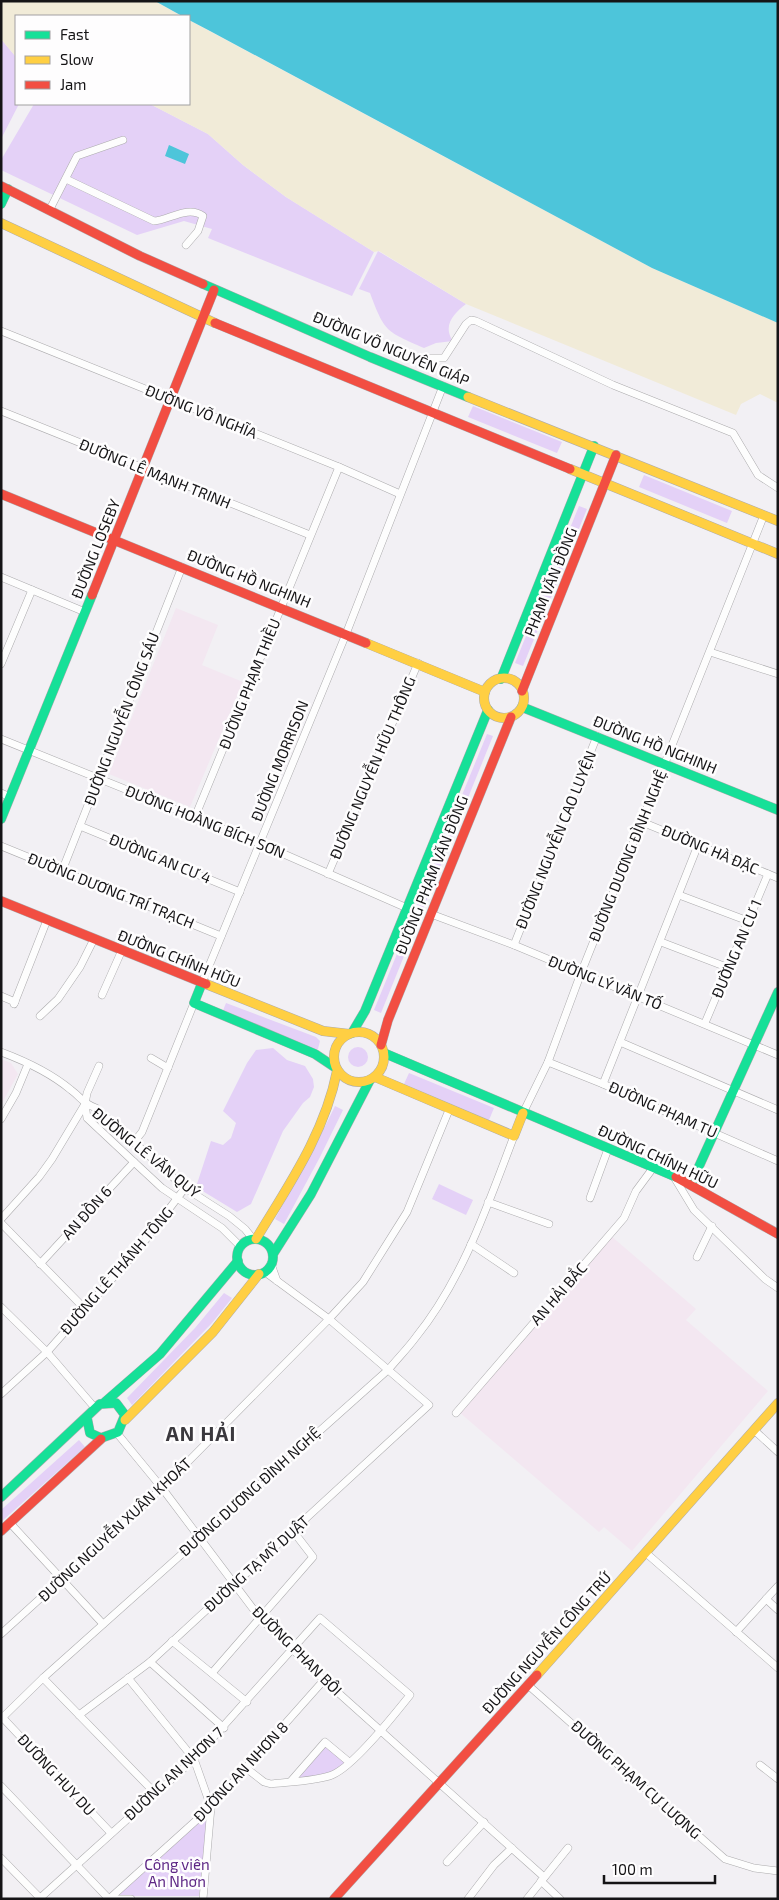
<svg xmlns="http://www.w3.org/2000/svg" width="779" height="1900" viewBox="0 0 779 1900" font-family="'Exo 2',sans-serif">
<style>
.education{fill:#f3e7f1}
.green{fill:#e4d1f7}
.sand{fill:#f1ebd8}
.water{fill:#4dc5da}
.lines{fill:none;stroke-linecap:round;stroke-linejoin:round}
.street-casing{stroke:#acabad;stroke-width:8}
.fast-casing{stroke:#acabad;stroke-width:10}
.slow-casing{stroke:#acabad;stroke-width:10}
.jam-casing{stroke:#acabad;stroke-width:10}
.street{stroke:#fdfdfd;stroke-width:7}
.fast{stroke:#16e098;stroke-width:9}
.slow{stroke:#ffcf43;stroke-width:9}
.jam{stroke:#f24e42;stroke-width:9}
.labels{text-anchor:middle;stroke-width:5;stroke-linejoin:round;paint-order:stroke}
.street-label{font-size:15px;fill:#151416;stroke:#fefdfe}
.park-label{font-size:15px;fill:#5d2685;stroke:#fefdfe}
.district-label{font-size:20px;font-weight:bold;letter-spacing:1px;fill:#3b393e;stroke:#fefdfe}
</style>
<rect width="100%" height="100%" fill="#f2f0f4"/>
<!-- education -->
<g class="education">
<path d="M176,608L218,625L202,665L243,682L190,807L109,774Z"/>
<path d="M1,1059L11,1063L18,1074L1,1105Z"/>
<path d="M610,1235L696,1309L686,1320L768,1391L632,1551L604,1527L599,1532L459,1412Z"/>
</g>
<!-- green -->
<g class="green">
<path d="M1,39L16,57V104H19L1,139Z"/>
<path d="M34,104H150L208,134L243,165L286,197L374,252L352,296L208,238L212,229L184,221L137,235L1,170V160Z"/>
<path d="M378,251L466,304C454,313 442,326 453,341L436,343L424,348C386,331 385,333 370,293L359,289Z"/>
<path d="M473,406L562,442L557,453L468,417Z"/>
<path d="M644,475L732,511L727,523L639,487Z"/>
<path d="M579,506L587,509L523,666L515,663Z"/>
<path d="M487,734L493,736L381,1013L374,1010Z"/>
<path d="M226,1003L316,1037L320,1041L318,1049L315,1050L222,1013Z"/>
<circle cx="358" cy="1057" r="10"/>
<path d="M273,1048L287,1060L305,1066L313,1079L314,1087L310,1097L303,1103L283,1131L251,1204L237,1212L196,1187L211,1141L223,1145L231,1138L236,1123L223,1111L247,1063L256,1050Z"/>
<path d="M409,1073L494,1108L489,1120L404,1084Z"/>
<path d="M335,1106L343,1110L320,1157L284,1224L275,1219L314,1149Z"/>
<path d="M439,1184L473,1200L466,1215L432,1199Z"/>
<path d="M224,1293L232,1298L212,1323L132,1405L127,1398L195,1328Z"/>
<path d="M79,1440L85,1447L1,1522V1510Z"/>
<path d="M326,1745L347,1763L330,1774L295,1779Z"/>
<path d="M208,1815L199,1896H117Z"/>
</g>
<!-- sand -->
<g class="sand">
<path d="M1,1H155L182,16H16V57L1,39Z"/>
<path d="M189,20L652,268L778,323V403L760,394L741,404L736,415L466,304L379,251L374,252L286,197L243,165L208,134L150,104H189Z"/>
</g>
<!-- water -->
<g class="water">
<path d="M155,1H778V323L652,268L210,31L189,20V16H182Z"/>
<path d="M169,145L189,154L185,164L165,156Z"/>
</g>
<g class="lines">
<!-- street casing -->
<g class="street-casing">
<g id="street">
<path d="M66,179L154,221C169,220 188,205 203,216L198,231L186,245"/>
<path d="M49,211L77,156L123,140"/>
<path d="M1,331L339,467L400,494"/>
<path d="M423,358H444L466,324L471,320L476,321L613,385L733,433L758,475L778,488"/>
<path d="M1,411L310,535"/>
<path d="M1,577L85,612"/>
<path d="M710,652L778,674"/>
<path d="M1,664L32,590"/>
<path d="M1,739L261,844L407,908"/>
<path d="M1,793L10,797"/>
<path d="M195,817L339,467"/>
<path d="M642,822L778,878"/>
<path d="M80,826L240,892"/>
<path d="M1,846L221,936"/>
<path d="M62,871L182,567"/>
<path d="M328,874L418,663"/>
<path d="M679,895L748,921"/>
<path d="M431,914L514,945L778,1055"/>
<path d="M661,942L729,968"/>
<path d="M514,945L597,736"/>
<path d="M202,983L346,634L443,386"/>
<path d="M102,995L122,950"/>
<path d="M1,996L15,1002"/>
<path d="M14,1004L47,920"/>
<path d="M40,1016L58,999L80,967L94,939"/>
<path d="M705,1023L768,874"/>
<path d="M620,1042L778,1110"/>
<path d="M1,1052C25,1061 52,1074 71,1090C82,1098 82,1103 96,1108L185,1188L229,1216L245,1229L253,1239"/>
<path d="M151,1058L168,1068"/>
<path d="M548,1062L603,1084L778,1161"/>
<path d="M603,1084L698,845"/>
<path d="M85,1104L87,1118L134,1162L162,1188L222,1228L241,1247"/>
<path d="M523,1113L548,1062L581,973L764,515"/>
<path d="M1,1119L16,1093L28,1064"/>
<path d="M134,1142L142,1132L194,1003"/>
<path d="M674,1177L694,1210L765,1279L778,1288"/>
<path d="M590,1198L608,1149"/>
<path d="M488,1202L549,1224"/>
<path d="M1,1219L39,1177L52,1159L85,1104L87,1093L99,1066"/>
<path d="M1,1223L85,1309"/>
<path d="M471,1244L514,1273"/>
<path d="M697,1257L712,1226"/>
<path d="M40,1264L134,1162"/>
<path d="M271,1264L277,1281"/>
<path d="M1,1307L47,1352L95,1408"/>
<path d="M1,1394L47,1352L85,1309L137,1251L185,1188"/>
<path d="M456,1413L624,1218L636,1191L653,1168"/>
<path d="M754,1430L778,1452"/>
<path d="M116,1432L162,1488L260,1618L324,1680L544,1877"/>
<path d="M10,1523L103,1624"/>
<path d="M646,1553L778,1668"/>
<path d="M766,1599L778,1610"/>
<path d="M736,1632L778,1586"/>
<path d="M1,1634L162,1488L329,1319L363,1282L407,1212L449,1110"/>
<path d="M172,1641L247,1702"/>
<path d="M150,1662L224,1728"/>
<path d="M212,1673L313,1557L293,1531"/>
<path d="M43,1678L155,1793"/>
<path d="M128,1678L194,1759L211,1807L203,1899"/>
<path d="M528,1685L725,1859L754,1868L778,1871"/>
<path d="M79,1715L150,1662L429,1405L329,1319L265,1272"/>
<path d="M1,1716L111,1833"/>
<path d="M1,1719L43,1678L389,1369C398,1358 408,1348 416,1337C463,1279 488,1204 514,1136"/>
<path d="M760,1765L778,1779"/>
<path d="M291,1781L325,1742L349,1762"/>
<path d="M1,1786L109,1899H131"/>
<path d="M1,1858L40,1898"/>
<path d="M447,1862L484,1822"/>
<path d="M541,1881L560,1899"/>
<path d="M39,1899L194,1759L320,1618L410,1695C394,1715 354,1766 332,1775C317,1781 288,1782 271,1784L264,1782L246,1768"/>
<path d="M109,1899L211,1807L324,1680"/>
<path d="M468,1899L494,1865L512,1848"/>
<path d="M527,1899L568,1848"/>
</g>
</g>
<!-- fast casing -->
<g class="fast-casing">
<g id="fast">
<path d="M1,204L8,189"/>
<path d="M203,284L370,357L468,397"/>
<path d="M501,679L594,446"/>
<path d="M522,707L778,810"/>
<path d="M1,819L92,595"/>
<path d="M202,983L194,1003L315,1054L336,1068"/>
<path d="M352,1033L365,1011L488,710"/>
<path d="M384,1053L676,1177"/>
<path d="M691,1184L778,992"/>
<circle cx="255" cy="1257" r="18"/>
<path d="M273,1254L311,1194L370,1080"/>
<path d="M105,1402L160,1354L238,1261"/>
<path d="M1,1497L100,1404L116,1403L125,1415L118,1432L101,1438L90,1433L87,1418"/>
</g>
</g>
<!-- slow casing -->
<g class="slow-casing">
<g id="slow">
<path d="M1,223L215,323"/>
<path d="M468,397L778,521"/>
<path d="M570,469L778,554"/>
<path d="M366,643L485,692"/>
<circle cx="504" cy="698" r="20"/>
<path d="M206,984L323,1031L349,1034"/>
<circle cx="359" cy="1057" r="25"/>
<path d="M375,1077L514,1136L523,1113"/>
<path d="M256,1239C288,1186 325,1133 337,1071"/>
<path d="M125,1420L213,1332L259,1274"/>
<path d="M537,1675L778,1403"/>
</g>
</g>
<!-- jam casing -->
<g class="jam-casing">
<g id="jam">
<path d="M1,186L140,256L203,284"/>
<path d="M215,323L570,469"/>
<path d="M1,494L366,643"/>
<path d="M92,595L214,290"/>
<path d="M522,691L616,455"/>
<path d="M1,901L206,984"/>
<path d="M381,1045L388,1020L511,717"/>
<path d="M676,1177L778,1234"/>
<path d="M1,1531L101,1439"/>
<path d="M334,1899L537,1675"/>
</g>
</g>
<!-- street -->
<use href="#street" class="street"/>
<!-- fast -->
<use href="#fast" class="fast"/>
<!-- slow -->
<use href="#slow" class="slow"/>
<!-- jam -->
<use href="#jam" class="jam"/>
</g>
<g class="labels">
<!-- street labels -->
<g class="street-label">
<text transform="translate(391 349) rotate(23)" y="5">ĐƯỜNG VÕ NGUYÊN GIÁP</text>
<text transform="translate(201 412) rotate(22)" y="5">ĐƯỜNG VÕ NGHĨA</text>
<text transform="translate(155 474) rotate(22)" y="5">ĐƯỜNG LÊ MẠNH TRINH</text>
<text transform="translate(96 549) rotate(-68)" y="5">ĐƯỜNG LOSEBY</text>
<text transform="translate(249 579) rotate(22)" y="5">ĐƯỜNG HỒ NGHINH</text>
<text transform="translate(551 582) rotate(-68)" y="5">PHẠM VĂN ĐỒNG</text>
<text transform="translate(250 684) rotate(-68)" y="5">ĐƯỜNG PHẠM THIỀU</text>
<text transform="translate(122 719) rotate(-69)" y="5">ĐƯỜNG NGUYỄN CÔNG SÁU</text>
<text transform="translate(655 745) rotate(22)" y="5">ĐƯỜNG HỒ NGHINH</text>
<text transform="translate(280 761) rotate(-68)" y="5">ĐƯỜNG MORRISON</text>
<text transform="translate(373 768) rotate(-67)" y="5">ĐƯỜNG NGUYỄN HỮU THÔNG</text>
<text transform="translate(205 822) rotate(22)" y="5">ĐƯỜNG HOÀNG BÍCH SƠN</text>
<text transform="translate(556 840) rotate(-68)" y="5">ĐƯỜNG NGUYỄN CAO LUYỆN</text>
<text transform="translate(710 850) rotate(23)" y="5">ĐƯỜNG HÀ ĐẶC</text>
<text transform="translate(628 856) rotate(-68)" y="5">ĐƯỜNG DƯƠNG ĐÌNH NGHỆ</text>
<text transform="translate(160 859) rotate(22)" y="5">ĐƯỜNG AN CƯ 4</text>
<text transform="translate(432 875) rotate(-68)" y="5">ĐƯỜNG PHẠM VĂN ĐỒNG</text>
<text transform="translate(111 891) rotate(22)" y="5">ĐƯỜNG DƯƠNG TRÍ TRẠCH</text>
<text transform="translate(737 949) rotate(-67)" y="5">ĐƯỜNG AN CƯ 1</text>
<text transform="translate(179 959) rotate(22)" y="5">ĐƯỜNG CHÍNH HỮU</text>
<text transform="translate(605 983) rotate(22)" y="5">ĐƯỜNG LÝ VĂN TỐ</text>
<text transform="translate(663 1110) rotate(24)" y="5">ĐƯỜNG PHẠM TU</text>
<text transform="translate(146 1153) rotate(39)" y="5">ĐƯỜNG LÊ VĂN QUÝ</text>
<text transform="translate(658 1157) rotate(25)" y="5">ĐƯỜNG CHÍNH HỮU</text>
<text transform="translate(87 1213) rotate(-48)" y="5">AN ĐỒN 6</text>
<text transform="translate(117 1271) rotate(-49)" y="5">ĐƯỜNG LÊ THÁNH TÔNG</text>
<text transform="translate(559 1294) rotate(-49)" y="5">AN HẢI BẮC</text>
<text transform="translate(250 1492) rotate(-42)" y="5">ĐƯỜNG DƯƠNG ĐÌNH NGHỆ</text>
<text transform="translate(115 1530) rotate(-43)" y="5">ĐƯỜNG NGUYỄN XUÂN KHOÁT</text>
<text transform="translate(257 1564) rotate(-42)" y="5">ĐƯỜNG TẠ MỸ DUẬT</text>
<text transform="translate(547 1643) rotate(-48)" y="5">ĐƯỜNG NGUYỄN CÔNG TRỨ</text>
<text transform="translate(297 1651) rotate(45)" y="5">ĐƯỜNG PHAN BÔI</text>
<text transform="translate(241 1772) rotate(-47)" y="5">ĐƯỜNG AN NHƠN 8</text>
<text transform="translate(174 1774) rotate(-43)" y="5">ĐƯỜNG AN NHƠN 7</text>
<text transform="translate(56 1775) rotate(47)" y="5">ĐƯỜNG HUY DU</text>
<text transform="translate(636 1780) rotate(42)" y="5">ĐƯỜNG PHẠM CỰ LƯỢNG</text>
</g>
<!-- park labels -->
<g class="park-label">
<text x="177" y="1870">Công viên<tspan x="177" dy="17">An Nhơn</tspan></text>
</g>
<!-- district labels -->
<g class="district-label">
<text x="201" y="1441">AN HẢI</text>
</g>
</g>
<!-- border -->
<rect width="779" height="1900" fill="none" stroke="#151416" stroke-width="5"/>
<!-- legend -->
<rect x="15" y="15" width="175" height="90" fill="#fefdfe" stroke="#a1a0a1"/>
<rect x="25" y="31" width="25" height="8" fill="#16e098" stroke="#a1a0a1"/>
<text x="60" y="40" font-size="15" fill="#151416">Fast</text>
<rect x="25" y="56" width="25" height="8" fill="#ffcf43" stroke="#a1a0a1"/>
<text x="60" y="65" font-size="15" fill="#151416">Slow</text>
<rect x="25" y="81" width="25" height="8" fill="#f24e42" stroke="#a1a0a1"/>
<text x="60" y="90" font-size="15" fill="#151416">Jam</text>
<!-- scale -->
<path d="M604 1875v8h111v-8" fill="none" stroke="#151416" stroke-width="2.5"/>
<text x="612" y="1875" font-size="15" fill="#151416" stroke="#fefdfe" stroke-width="4" paint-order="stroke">100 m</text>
</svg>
